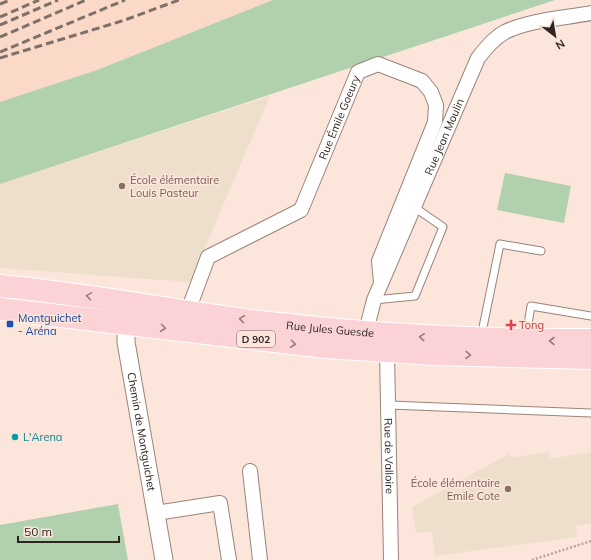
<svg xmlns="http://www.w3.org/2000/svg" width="591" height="560" viewBox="0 0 591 560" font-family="Mulish,sans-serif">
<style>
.built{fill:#fbd9c9}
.education{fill:#eedfcc}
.green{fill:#b1d1ae}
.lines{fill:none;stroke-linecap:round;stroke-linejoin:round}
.service-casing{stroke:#9b8378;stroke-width:9}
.minor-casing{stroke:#9b8378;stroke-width:16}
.tertiary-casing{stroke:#9b8378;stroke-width:19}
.primary-casing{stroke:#fff;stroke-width:24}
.path{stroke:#b9a79f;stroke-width:2.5;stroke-dasharray:2 2;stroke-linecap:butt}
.service{stroke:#fff;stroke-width:7}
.minor{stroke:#fff;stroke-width:14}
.tertiary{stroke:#fff;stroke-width:17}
.primary{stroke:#fbd3d7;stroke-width:22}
.rail{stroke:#7f716a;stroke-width:3;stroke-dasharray:8 4;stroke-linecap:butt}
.oneway{stroke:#947c7c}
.education-dot{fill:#8d6e63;stroke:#fce6dc;stroke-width:1.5}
.transit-dot{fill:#1a4fb4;stroke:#fce6dc;stroke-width:1.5}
.health-dot{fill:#e0444e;stroke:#fce6dc;stroke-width:1.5}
.culture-dot{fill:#0f9aa8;stroke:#fce6dc;stroke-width:1.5}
.labels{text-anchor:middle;stroke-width:3;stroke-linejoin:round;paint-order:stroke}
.shield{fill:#fce6dc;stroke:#6c5f58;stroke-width:1}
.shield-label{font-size:10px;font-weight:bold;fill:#2e2520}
.street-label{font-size:11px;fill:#2e2520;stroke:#fce6dc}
.education-label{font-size:11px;fill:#785e54;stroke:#fce6dc;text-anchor:start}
.transit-label{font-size:11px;fill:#164399;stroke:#fce6dc;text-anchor:start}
.health-label{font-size:11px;fill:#be3a42;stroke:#fce6dc;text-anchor:start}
.culture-label{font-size:11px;fill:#0d838f;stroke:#fce6dc;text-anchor:start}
</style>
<rect width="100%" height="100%" fill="#fce6dc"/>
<!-- built -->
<path class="built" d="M0,0H273L97,70L0,102Z"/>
<!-- education -->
<g class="education">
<path d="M270,96L190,283L160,279V280L0,268V184Z"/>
<path d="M549,452V459L591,452V524L576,526L577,537L435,556L432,532L416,533L412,507L509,454L511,458Z"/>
</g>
<!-- green -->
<g class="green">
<path d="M273,0H555L0,184V102L97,70Z"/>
<path d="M505,173L571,186L564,223L497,210Z"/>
<path d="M118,504L128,560H0V525Z"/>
</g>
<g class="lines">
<!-- service casing -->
<g class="service-casing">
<g id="service">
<path d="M374,300L415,296L443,227L414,207"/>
<path d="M526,336L531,306L591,316"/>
<path d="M481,337L500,244L541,251"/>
<path d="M389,405L591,413"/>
</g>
</g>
<!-- minor casing -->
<g class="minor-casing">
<g id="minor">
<path id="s1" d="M188,311L208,257L301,210L358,72L378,64L422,81L431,92L436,105L435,122L379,261L381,282"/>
<path id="s2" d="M364,339L374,300L478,58C486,48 494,38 505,32C529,20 565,18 591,13"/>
<path id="s3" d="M387,352L391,560"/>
<path d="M250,471L260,560"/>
<path d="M156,513L220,503L229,560"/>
</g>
</g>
<!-- tertiary casing -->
<g class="tertiary-casing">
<g id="tertiary">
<path id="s4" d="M126,312V342L164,560"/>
</g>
</g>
<!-- primary casing -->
<g class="primary-casing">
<g id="primary">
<path id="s5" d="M0,286C87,294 173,311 260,322C370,335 480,341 591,340"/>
<path d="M0,309L326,347L434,354L591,358"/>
</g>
</g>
<!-- path -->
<path class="path" d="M532,560L591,541"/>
<!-- service -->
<use href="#service" class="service"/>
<!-- minor -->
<use href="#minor" class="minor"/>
<!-- tertiary -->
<use href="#tertiary" class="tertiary"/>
<!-- primary -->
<use href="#primary" class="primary"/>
<!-- rail -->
<g class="rail">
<path d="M0,4L10,0"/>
<path d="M0,17L39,0"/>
<path d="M0,25L58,0"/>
<path d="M0,37L86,0"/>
<path d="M0,52L125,0"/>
<path d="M0,58L125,20L179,0"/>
</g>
</g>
<!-- one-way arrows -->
<defs><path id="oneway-chevron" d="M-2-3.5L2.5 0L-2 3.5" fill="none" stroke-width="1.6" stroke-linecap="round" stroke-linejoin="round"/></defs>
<g class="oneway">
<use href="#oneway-chevron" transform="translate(89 296) rotate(-171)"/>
<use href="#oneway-chevron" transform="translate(242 319) rotate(-172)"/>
<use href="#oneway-chevron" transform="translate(163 328) rotate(7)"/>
<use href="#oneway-chevron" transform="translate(422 337) rotate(-176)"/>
<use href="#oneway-chevron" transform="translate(552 341) rotate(180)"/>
<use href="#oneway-chevron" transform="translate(293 344) rotate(7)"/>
<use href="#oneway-chevron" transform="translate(468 355) rotate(1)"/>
</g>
<!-- markers -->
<g class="education-dot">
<circle cx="122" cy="186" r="4"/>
<circle cx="508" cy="489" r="4"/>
</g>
<rect class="transit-dot" x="6" y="320" width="8" height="8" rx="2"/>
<path class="health-dot" d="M509 319h4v4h4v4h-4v4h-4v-4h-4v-4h4z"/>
<circle class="culture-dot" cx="15" cy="437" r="4"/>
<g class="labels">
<!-- shield labels -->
<rect class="shield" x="237" y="331" width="38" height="16" rx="3"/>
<g class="shield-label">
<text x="256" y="343">D 902</text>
</g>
<!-- street labels -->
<g class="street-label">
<text dy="4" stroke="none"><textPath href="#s1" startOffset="262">Rue Émile Goeury</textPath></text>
<text dy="4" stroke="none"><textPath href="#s2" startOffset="218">Rue Jean Moulin</textPath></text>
<text dy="4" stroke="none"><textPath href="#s5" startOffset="333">Rue Jules Guesde</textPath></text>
<text dy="4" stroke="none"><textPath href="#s4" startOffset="121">Chemin de Montguichet</textPath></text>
<text dy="4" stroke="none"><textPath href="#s3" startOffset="104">Rue de Valloire</textPath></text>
</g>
<!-- education labels -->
<g class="education-label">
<text x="130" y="184">École élémentaire<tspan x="130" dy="13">Louis Pasteur</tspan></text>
<text x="500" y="487" text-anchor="end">École élémentaire<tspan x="500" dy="13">Emile Cote</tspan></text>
</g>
<!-- transit labels -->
<g class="transit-label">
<text x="18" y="322">Montguichet<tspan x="18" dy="13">- Aréna</tspan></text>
</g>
<!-- health labels -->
<g class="health-label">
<text x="519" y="329">Tong</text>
</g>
<!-- culture labels -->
<g class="culture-label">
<text x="23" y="441">L'Arena</text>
</g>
</g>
<!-- north arrow -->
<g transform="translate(555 36) rotate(149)" stroke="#fce6dc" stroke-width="3" paint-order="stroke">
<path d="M0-3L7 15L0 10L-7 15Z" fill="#2e2520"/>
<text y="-6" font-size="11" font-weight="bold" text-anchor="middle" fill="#2e2520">N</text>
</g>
<!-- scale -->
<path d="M18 536v6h101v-6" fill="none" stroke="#2e2520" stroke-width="2"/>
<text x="24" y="536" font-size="12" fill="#2e2520" stroke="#fce6dc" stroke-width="3" paint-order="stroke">50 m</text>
</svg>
